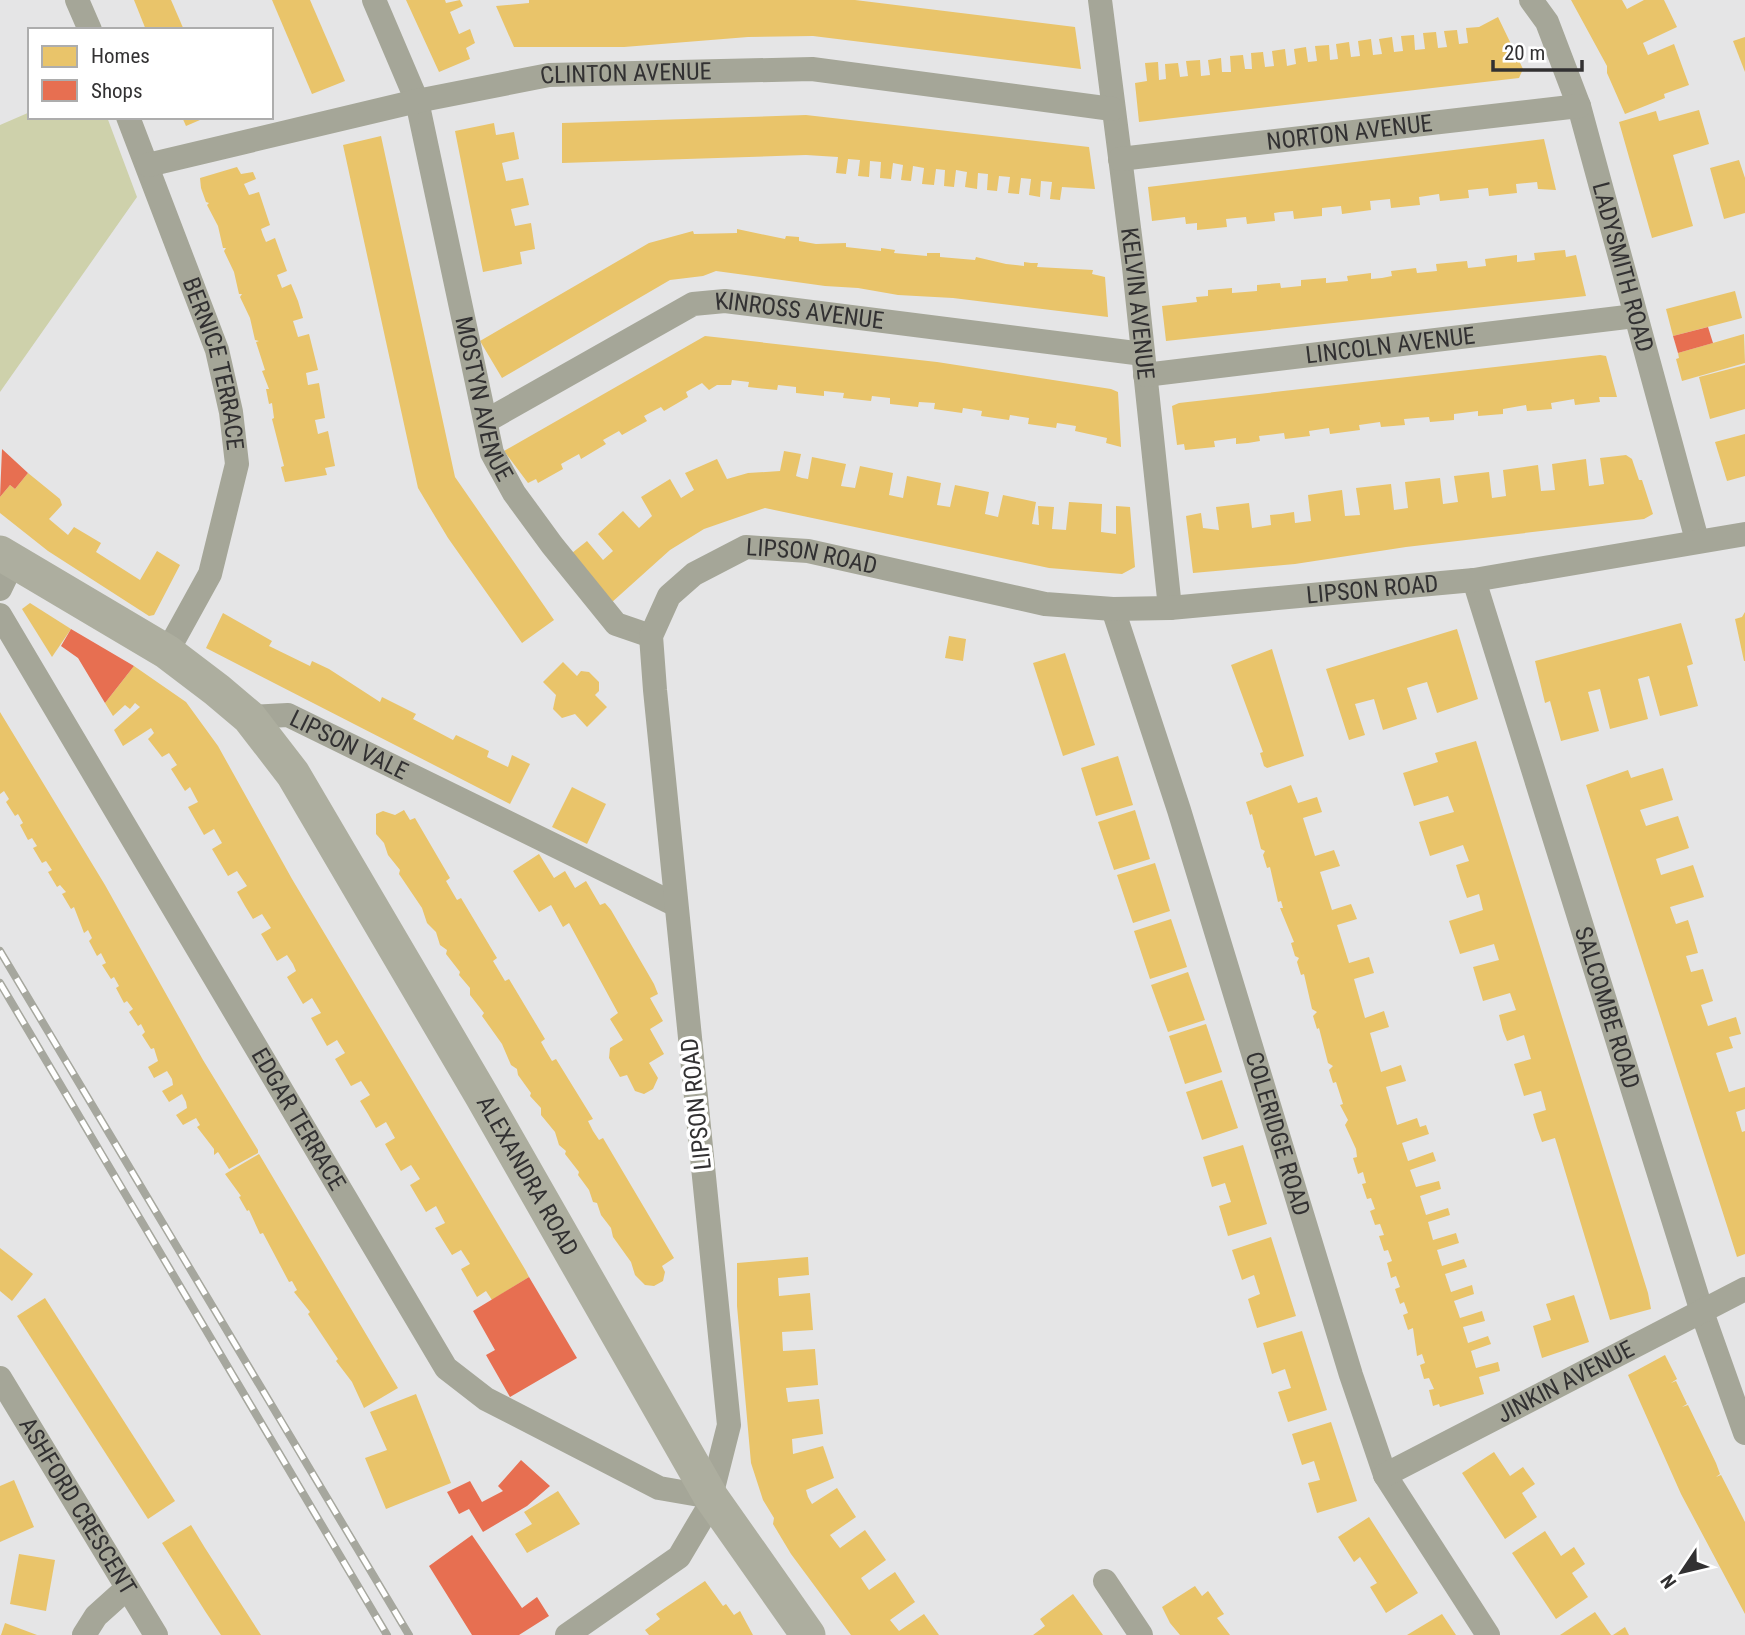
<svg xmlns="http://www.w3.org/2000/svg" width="1745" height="1635" viewBox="0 0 1745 1635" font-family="'Roboto Condensed',sans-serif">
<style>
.green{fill:#ced1ab}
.homes{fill:#e9c46a}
.shops{fill:#e76f51}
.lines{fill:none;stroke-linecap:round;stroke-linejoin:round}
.street{stroke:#a5a698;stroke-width:24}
.secondary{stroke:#adae9f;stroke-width:35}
.rail-casing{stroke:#a6a79e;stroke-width:8}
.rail{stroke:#fff;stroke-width:5;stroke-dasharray:16;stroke-linecap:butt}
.labels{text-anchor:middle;stroke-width:7;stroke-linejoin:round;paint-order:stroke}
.street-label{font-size:24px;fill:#323132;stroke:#fff}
</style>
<rect width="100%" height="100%" fill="#e5e5e6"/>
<!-- green -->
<path class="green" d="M30,112V117H107L137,197L0,392V125Z"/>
<!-- homes -->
<g class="homes">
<path d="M134,0H171L184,30H146Z"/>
<path d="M272,0H310L345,81L312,94Z"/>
<path d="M406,0H445L446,3L460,0L463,6L450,12L459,34L470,29L475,43L466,48L470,59L439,72Z"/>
<path d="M529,0H855L1075,27L1081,69L813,36L748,37L624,47H514L496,6L529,3Z"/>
<path d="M1571,0H1622L1627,9L1644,0H1664L1677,27L1643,43L1648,55L1674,44L1689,85L1664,94L1665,98L1625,114L1607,73V66Z"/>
<path d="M1498,17L1523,69L1519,78L1139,122L1135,83L1147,81L1145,63L1158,62L1159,80L1166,79L1165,64L1178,63L1180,77L1188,76L1186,61L1200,60L1201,76L1210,75L1208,60L1221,58L1222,72H1231L1230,56L1243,55L1245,69H1252L1251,53L1263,52L1265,67L1274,66L1272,51L1285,49L1287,66L1296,64L1294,49L1306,47L1308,62L1317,61L1315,46L1329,45L1330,60L1338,59L1336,44L1349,42L1351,57L1360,56L1358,41L1371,39L1373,55L1382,54L1379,39L1392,37L1394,52L1403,51L1401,36L1414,35L1415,50L1425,49L1423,33L1436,32L1438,48L1447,47L1444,31L1457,30L1459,44L1468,43L1466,28L1479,27Z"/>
<path d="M1745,37V72L1733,41Z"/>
<path d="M1699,110L1709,144L1673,155L1693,226L1652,238L1619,122L1656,111L1659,121Z"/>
<path d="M806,115L1089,147L1095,189L1062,187L1060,200L1050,199L1052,182L1041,181L1040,197L1029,195L1031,179L1021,178L1019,194L1008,193L1010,177L999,176L997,191L987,190L988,174L978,173L977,189L965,187L967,172L956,170L954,187L944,186L945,170L936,169L934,185L922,184L924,168L913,166L911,181L901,180L903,165L893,163L891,179L880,178L881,162L870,161L869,177L858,176L860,160L848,159L846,174L836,173L838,157L806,155L562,163V123Z"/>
<path d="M182,117H207L186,126Z"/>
<path d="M494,123L496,135L514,132L519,159L502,163L506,181L523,178L529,205L511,209L515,226L531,223L535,249L520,252L522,264L483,272L455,131Z"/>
<path d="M381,136L455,477L554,620L522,643L448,538L418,488L343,145Z"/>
<path d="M1544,139L1556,190L1538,189L1537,182L1516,184L1517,193L1489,196L1488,188L1468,190L1469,198L1440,201L1439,194L1419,197L1420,205L1391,208L1390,199L1370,201L1371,210L1342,214L1341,206L1322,208V216L1294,219L1293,211L1280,212L1274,213L1275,221L1247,224L1246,217L1226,219L1227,227L1197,230V223L1186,224L1185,217L1152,221L1148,187Z"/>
<path d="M1739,160L1745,178V213L1724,219L1710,168Z"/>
<path d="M237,167L241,174L253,172L256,179L244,184L249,195L259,192L270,225L261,229L263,235L266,242L275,238L287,271L277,275L282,288L291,284L298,301L303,318L293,321L298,337L309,334L318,370L306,373L308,385L319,383L325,418L315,420L318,434L328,431L335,466L325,468L327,475L285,482L281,467L284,466L272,419L274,418L272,403L269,404L266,389H269L262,371L265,370L256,342L259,341L255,340L250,318L240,297L242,294H239L234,272L224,251L226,248H223L218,226L207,205L209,203L206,202L201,188L200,178Z"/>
<path d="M737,229L785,239L786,236L799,237V241L816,244L846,243V247L881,251V248L895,250L894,253L927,256V253H940V257L975,260L976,257L1006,264L1024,266V262L1031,263H1038L1037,267L1093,270L1092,274L1105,277L1108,317L953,298L898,295L858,288L825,286L716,271L703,276L670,280L502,378L480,341L649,243L693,231L694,234L737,233Z"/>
<path d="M1565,250L1566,257L1576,255L1586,296L1166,341L1162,306L1197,302L1196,297L1208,296V290L1232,288V293L1245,292L1257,291V285L1280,283L1281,288L1301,286V280L1326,278V283L1348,281L1347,276L1371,273V279L1382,278L1392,276L1391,271L1416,268L1417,273L1437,271L1436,264L1467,261L1468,268L1486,266L1485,259L1517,255V262L1535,260L1534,253Z"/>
<path d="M1735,291L1742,318L1673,336L1666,309Z"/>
<path d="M1744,334L1745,363L1682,381L1676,359L1679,358L1678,353Z"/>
<path d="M705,336L937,362L1111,389L1118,392L1121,447L1106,443L1107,438L1075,431L1076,426L1057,423L1056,428L1028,424L1029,418L1010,415L1009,420L981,416L982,411L963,408L962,413L934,409L935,403L919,402L918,407L890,404V398L872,396L871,401L843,398L844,393L824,391V396L796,393V387L778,385L777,390L748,387L749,382L732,380L731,385H717L709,390L702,383L686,392L688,397L664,411L661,407L644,416L647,421L622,435L619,431L603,440L606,444L581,459L579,454L561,464L563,469L538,483L536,479L528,483L504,451Z"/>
<path d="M1600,355L1606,356L1617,397H1599L1600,402L1575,405L1574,399L1551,403L1552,409L1527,411L1526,405L1503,409V414L1478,416V411L1454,414V420L1430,422L1429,417L1404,419L1405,425L1381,427L1380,422L1359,425L1360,430L1330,434L1329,428L1309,431L1310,436L1285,439L1284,433L1259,436L1260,441L1248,443L1236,444V438L1214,441L1215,447L1185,450L1184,444L1177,445L1172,406L1179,403Z"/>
<path d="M1745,365V409L1710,419L1699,377Z"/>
<path d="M1745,434V476L1727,481L1715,442Z"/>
<path d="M784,451L801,454L796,476L802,478L808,479L812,457L846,464L841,486L855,488L860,466L893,473L889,495L903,498L907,476L941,483L937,505L950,507L955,485L989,492L985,514L998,517L1003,495L1036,502L1032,524L1039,525L1038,506L1054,507L1052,529L1066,530L1069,502L1102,504L1101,532L1116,534V506L1130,507L1135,567L1122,574L1049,568L765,508L704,529L670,550L611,603L572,553L587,541L603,560L613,551L598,534L623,511L639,528L652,516L641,497L670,479L681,498L694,490L685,473L717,459L727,479L748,473L780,471Z"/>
<path d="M1626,455L1632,459L1639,480H1642L1653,514L1644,519L1406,547L1295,564L1193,573L1186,516L1201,513L1203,528L1219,530L1216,507L1249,503L1252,528L1271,525L1270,515L1281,514L1294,512L1295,523L1311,521L1308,495L1342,490L1345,516L1360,515L1356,488L1391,484L1394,510L1408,508L1405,482L1440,478L1443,504L1458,502L1454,476L1489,472L1492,498L1506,496L1503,470L1538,465L1541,491L1555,490L1552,464L1586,459L1589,486L1597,485L1604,484L1600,458Z"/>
<path d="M28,473L60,499L62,505L49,519L68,535L74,527L101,543L96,552L140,580L157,551L180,565L154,615L149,616L48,551L0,513V497L10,485L15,489Z"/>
<path d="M30,603L71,629L52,657L22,609Z"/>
<path d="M1745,612V661H1744L1735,619L1742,617Z"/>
<path d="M223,613L272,641L269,646L310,666L312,661L329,669L380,702L382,697L416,714L413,719L453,740L456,735L489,751L487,757L508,767L512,755L530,764L510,804L206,648Z"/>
<path d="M1681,623L1693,664L1687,666L1698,706L1660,716L1649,676L1638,679L1648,719L1610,729L1600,689L1588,692L1599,731L1561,741L1550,701L1545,703L1535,661Z"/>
<path d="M1457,629L1478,699L1437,713L1427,682L1416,685L1407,688L1417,719L1383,730L1374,699L1355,704L1365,735L1349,740L1326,669Z"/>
<path d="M949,636L966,639L963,661L945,658Z"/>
<path d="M1272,649L1304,756L1267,768L1264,766L1260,753L1263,752L1231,665Z"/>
<path d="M1065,653L1095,745L1063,756L1033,663Z"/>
<path d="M563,662L577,676L581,671L589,672L599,682V691L595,695L607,707L587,727L575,714L562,718L553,709L556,695L543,682Z"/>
<path d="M134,666L186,702L218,746L292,879L526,1271L529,1277L492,1300L486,1291L477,1297L461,1269L470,1264L461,1250L452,1255L435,1228L445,1223L436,1206L426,1212L410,1185L420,1179L411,1165L401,1171L393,1158L385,1144L395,1138L386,1122L376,1128L368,1114L360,1101L370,1095L361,1081L351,1086L335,1059L345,1053L337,1040L327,1046L311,1018L321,1013L312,998L303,1004L287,977L296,971L293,964L287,955L277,961L261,934L271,928L262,914L253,919L245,906L237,892L247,886L237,871L228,876L212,849L222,843L214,829L204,835L188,807L198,802L190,787L185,791L171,769L177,765L169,753L162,757L148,739L154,733L151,728L123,746L114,730L140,707L135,703L130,709L125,705L113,716L105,703Z"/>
<path d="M0,712L105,885L203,1060L258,1150V1153L229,1169L218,1152L214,1155V1149L197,1127L200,1125L196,1118L183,1125L176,1115L187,1108L186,1102L182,1094L169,1102L162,1091L173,1085L172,1079L167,1071L154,1078L148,1067L158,1061L154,1048L151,1049L142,1035L145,1032L141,1024L138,1026L129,1012L133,1009L127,1001L124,1003L116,988L119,986L114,977L111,979L102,965L106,963L101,953L97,956L89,941L92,938L88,930L84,933L74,907L71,909L62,894L66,892L60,885L57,887L48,872L52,870L46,861L42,863L33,848L37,846L32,838L28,840L20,825L23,823L18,814L15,816L6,802L9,799L4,791L0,794Z"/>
<path d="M1476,741L1648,1293L1651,1309L1610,1320L1555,1138L1542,1142L1537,1128L1533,1114L1546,1110L1541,1091L1524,1096L1514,1064L1531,1059L1524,1035L1507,1041L1503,1031L1499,1015L1516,1010L1510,993L1483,1001L1473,967L1499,960L1494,944L1460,954L1449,921L1483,910L1479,894L1467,898L1461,881L1456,865L1469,861L1463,845L1430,856L1419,822L1454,812L1448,796L1414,806L1403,773L1438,762L1435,753Z"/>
<path d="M1118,756L1133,805L1096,816L1081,768Z"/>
<path d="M1663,768L1673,800L1640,810L1646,826L1678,816L1689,848L1656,859L1661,875L1693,865L1704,897L1670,907L1676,924L1688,920L1693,936L1698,953L1686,956L1691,972L1703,969L1713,1001L1701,1005L1708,1026L1736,1017L1741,1034L1729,1037L1733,1048L1716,1053L1729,1092L1745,1087V1109L1736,1112L1742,1132L1745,1131V1254L1737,1257L1586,785L1628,770L1631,778Z"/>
<path d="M1291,785L1298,803L1317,797L1322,812L1303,818L1315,856L1334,850L1340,866L1320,872L1332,910L1351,904L1357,919L1337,925L1349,963L1369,957L1374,973L1354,979L1365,1018L1384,1011L1389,1027L1370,1033L1381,1072L1401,1065L1406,1081L1386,1087L1397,1125L1417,1118L1420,1127L1426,1125L1429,1134L1402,1143L1408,1161L1433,1152L1436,1161L1410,1170L1416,1187L1439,1181L1441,1189L1420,1196L1426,1215L1448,1208L1450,1215L1428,1222L1433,1240L1456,1233L1459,1243L1437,1250L1442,1266L1464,1259L1467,1267L1445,1274L1451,1292L1472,1285L1474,1294L1454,1301L1460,1318L1482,1311L1485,1321L1463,1327L1468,1343L1488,1336L1491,1344L1471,1351L1476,1368L1498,1362L1500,1371L1479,1377L1484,1394L1440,1407L1439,1404L1433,1406L1429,1390L1434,1389L1429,1378L1424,1379L1420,1365L1425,1363L1422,1354L1417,1356L1413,1328L1408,1330L1403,1315L1408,1313L1404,1302L1400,1304L1395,1289L1400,1287L1396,1276L1391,1278L1387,1263L1392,1261L1388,1250L1384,1251L1379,1236L1384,1235L1380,1224L1375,1225L1370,1211L1375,1209L1371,1198L1367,1199L1362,1184L1366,1183L1364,1176L1363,1172L1358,1174L1353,1158L1357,1157L1356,1149L1345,1125L1348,1120L1340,1105L1343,1104L1336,1082L1333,1083L1329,1070L1333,1066L1328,1063L1319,1028L1317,1029L1313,1016L1317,1012L1312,1009L1304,974L1301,975L1297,962L1299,958L1295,956L1291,943L1294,942L1280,908H1283L1281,901L1278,902L1270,867L1267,868L1263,855L1265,851L1261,849L1252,814L1250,815L1246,802Z"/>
<path d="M572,787L606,804L587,844L552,827Z"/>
<path d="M404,810L410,820L415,818L450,878L446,881L457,900L461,898L497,958L493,961L505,981L509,979L545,1039L541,1042L546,1051L552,1061L556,1059L593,1119L588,1121L593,1131L599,1140L603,1138L674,1258L662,1266L665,1272L663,1281L654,1286L645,1285L635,1275L631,1262L613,1237L611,1228L601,1215L597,1203L593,1202L589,1190L578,1175L579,1172L565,1154L566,1151L559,1145L555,1132L541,1115V1108L530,1096L531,1093L518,1075L517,1069L511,1065L502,1044L482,1016L484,1013L470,995V988L459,975L460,972L446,954L447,950L440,945L436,932L427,923L422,908L399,874L400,870L388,855L384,843L376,834V814L383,811L395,815Z"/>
<path d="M1135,810L1150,859L1114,870L1098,822Z"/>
<path d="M539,854L554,878L565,871L575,888L586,881L600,905L605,903L611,910L654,984L658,994L650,998L663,1021L650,1029L664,1054L649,1063L658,1078L653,1089L644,1094L635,1091L627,1075L620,1077L609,1058L610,1048L623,1040L610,1019L618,1013L569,923L563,927L551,905L539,912L513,871Z"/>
<path d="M1155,863L1170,911L1133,923L1117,875Z"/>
<path d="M1171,919L1187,967L1150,979L1134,931Z"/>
<path d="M1188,972L1205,1020L1168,1032L1151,985Z"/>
<path d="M1206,1024L1222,1072L1185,1084L1169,1036Z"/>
<path d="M1222,1080L1238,1128L1202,1140L1186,1092Z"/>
<path d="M1243,1145L1267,1224L1228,1236L1219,1206L1231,1202L1225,1183L1212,1187L1203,1157Z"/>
<path d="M259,1154L398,1388L364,1408L352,1382L336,1361L338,1359L308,1314L310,1312L294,1292L297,1290L292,1281L289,1282L263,1233L260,1234L249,1210L247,1211L239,1197L241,1196L225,1174Z"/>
<path d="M1271,1237L1296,1316L1257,1328L1248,1299L1260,1294L1254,1275L1242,1280L1232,1250Z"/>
<path d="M0,1248L33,1274L12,1301L0,1291Z"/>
<path d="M808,1257L809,1275L778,1278L779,1296L810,1293L813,1330L782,1332L783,1351L815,1349L818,1385L786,1388L788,1402L819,1399L823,1434L792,1439L793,1454L823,1446L834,1478L806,1490L808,1497L812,1504L837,1488L856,1517L830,1535L840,1548L865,1530L886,1560L861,1578L869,1590L895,1572L915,1602L890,1620L899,1631L924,1614L939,1635H851L791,1554L773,1524L774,1518L763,1500L751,1463L737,1306V1263Z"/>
<path d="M1574,1295L1589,1342L1542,1358L1533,1326L1551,1320L1546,1304Z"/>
<path d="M45,1298L175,1501L148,1519L17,1316Z"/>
<path d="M1302,1331L1327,1410L1288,1422L1278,1392L1291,1388L1285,1369L1272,1374L1263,1343Z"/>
<path d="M1665,1355L1677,1379L1671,1383L1676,1381L1687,1404L1682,1407L1688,1405L1716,1463L1720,1474L1716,1477L1721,1475L1745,1522V1614L1681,1494L1628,1375Z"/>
<path d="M416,1394L451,1483L386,1509L365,1458L387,1450L370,1412Z"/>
<path d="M1331,1422L1357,1501L1317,1513L1308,1483L1320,1480L1314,1461L1302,1465L1292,1434Z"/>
<path d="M1494,1452L1510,1476L1523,1467L1535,1484L1522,1493L1537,1517L1505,1539L1462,1473Z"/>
<path d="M14,1480L34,1527L0,1542V1486Z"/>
<path d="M558,1491L580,1524L527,1553L515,1534L532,1524L524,1512Z"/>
<path d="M1369,1517L1418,1593L1386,1613L1370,1587L1377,1583L1360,1557L1354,1562L1338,1537Z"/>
<path d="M191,1525L205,1548L261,1635H221L205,1611L162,1543Z"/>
<path d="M1545,1531L1561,1556L1574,1547L1585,1564L1572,1573L1588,1597L1556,1619L1512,1553Z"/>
<path d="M19,1554L55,1560L46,1611L10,1604Z"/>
<path d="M705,1581L723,1606L726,1604L734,1615L740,1611L753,1635H649L645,1630L660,1619L656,1614Z"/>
<path d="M1195,1586L1202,1596L1208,1591L1224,1614L1217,1618L1230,1635H1180L1170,1623L1162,1607Z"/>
<path d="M1073,1594L1103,1635H1033L1045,1626L1040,1619Z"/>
<path d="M1595,1612L1611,1635H1560Z"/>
<path d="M1442,1614L1456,1635H1407Z"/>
<path d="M5,1623L37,1635H1Z"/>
<path d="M1625,1627L1629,1635H1613Z"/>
</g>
<!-- shops -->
<g class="shops">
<path d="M1708,327L1713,343L1678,353L1673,336Z"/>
<path d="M2,449L28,473L15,489L10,485L0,497Z"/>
<path d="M71,629L134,666L105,703L78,658L61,646Z"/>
<path d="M529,1277L577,1358L510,1397L486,1355L495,1350L473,1311Z"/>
<path d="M521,1460L550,1486L527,1506L483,1532L469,1509L459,1514L447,1492L470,1481L482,1502L503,1491L498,1486Z"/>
<path d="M472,1535L522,1608L537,1597L549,1616L519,1635H472L429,1566Z"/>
</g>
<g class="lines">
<!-- street -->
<g class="street">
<path d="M77,0L90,30"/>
<path id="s1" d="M374,0L417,101L492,453L514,493L552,545L616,624L651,636"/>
<path id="s2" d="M1100,0L1134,267L1170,608"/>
<path id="s3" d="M1531,0L1547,22L1579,106L1697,540"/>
<path id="s4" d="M128,117L217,350L231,412L237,464L210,574L167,652"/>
<path id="s5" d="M1120,159L1579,106"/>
<path id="s6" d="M148,165L417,101L549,75L812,69L1112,109"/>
<path id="s7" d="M1145,375L1635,316"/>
<path id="s8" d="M486,421L693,304L725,301L1143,354"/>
<path id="s9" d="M1474,580L1702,1312L1745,1433"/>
<path d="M0,589L13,562"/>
<path id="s10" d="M1113,609L1179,810L1351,1375L1385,1475L1488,1635"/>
<path id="s11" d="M0,615L446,1368L486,1399L659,1488L711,1497"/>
<path id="s12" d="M249,717L288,715L676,905"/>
<path id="s13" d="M0,1378L156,1635"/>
<path id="s14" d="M1385,1475L1745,1289"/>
<path d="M1105,1581L1141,1635"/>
<path d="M84,1635L96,1616L126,1589"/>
<path id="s15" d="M567,1635L679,1557L708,1508L729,1425L655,690L651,636L669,596L694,574L746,547L808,551L1045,604L1113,609L1170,608L1474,580L1745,534"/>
</g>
<!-- secondary -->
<path class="secondary" id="s16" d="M0,553L167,652L217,690L249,717L293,774L482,1096L711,1497L808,1635"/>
<!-- rail casing -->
<g class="rail-casing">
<g id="rail">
<path d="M0,951L409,1635"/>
<path d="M0,983L387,1635"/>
</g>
</g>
<!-- rail -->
<use href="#rail" class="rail"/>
</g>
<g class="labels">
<!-- street labels -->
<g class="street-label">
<text dy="8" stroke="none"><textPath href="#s6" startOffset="488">CLINTON AVENUE</textPath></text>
<text dy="8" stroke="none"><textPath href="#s5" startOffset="231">NORTON AVENUE</textPath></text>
<text dy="8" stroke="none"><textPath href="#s3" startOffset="284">LADYSMITH ROAD</textPath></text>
<text dy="8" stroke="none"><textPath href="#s2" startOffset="306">KELVIN AVENUE</textPath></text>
<text dy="8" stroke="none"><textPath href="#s8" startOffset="345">KINROSS AVENUE</textPath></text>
<text dy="8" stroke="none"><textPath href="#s7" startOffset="247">LINCOLN AVENUE</textPath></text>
<text dy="8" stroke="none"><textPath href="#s4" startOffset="262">BERNICE TERRACE</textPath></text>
<text dy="8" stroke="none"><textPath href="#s1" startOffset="415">MOSTYN AVENUE</textPath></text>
<text dy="8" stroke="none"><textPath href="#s15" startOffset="1274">LIPSON ROAD</textPath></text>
<text dy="8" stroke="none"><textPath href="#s15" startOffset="1841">LIPSON ROAD</textPath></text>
<text dy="8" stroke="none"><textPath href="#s12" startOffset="107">LIPSON VALE</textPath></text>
<text dy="8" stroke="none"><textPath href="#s9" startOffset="448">SALCOMBE ROAD</textPath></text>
<text transform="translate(696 1104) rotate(-96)" y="8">LIPSON ROAD</text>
<text dy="8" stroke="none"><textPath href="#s11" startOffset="586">EDGAR TERRACE</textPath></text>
<text dy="8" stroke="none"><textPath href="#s10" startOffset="550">COLERIDGE ROAD</textPath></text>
<text dy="8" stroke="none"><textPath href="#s16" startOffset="836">ALEXANDRA ROAD</textPath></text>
<text dy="8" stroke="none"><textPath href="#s14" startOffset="203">JINKIN AVENUE</textPath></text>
<text dy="8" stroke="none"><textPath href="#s13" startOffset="150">ASHFORD CRESCENT</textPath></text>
</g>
</g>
<!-- legend -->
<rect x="28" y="28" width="245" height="91" fill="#ffffff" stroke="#adadad" stroke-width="2"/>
<rect x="42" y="46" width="35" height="21" fill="#e9c46a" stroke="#adadad" stroke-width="2"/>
<text x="91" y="63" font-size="21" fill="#323132">Homes</text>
<rect x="42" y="80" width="35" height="21" fill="#e76f51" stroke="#adadad" stroke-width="2"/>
<text x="91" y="98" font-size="21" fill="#323132">Shops</text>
<!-- north arrow -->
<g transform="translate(1682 1572) rotate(235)" stroke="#ffffff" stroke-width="5" paint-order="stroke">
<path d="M0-5L12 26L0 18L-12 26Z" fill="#323132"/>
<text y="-10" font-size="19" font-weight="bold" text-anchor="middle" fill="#323132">N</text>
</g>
<!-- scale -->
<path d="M1493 60v10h89v-10" fill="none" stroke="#323132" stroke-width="3.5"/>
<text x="1504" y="60" font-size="21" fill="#323132" stroke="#ffffff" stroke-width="5" paint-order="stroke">20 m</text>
</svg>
